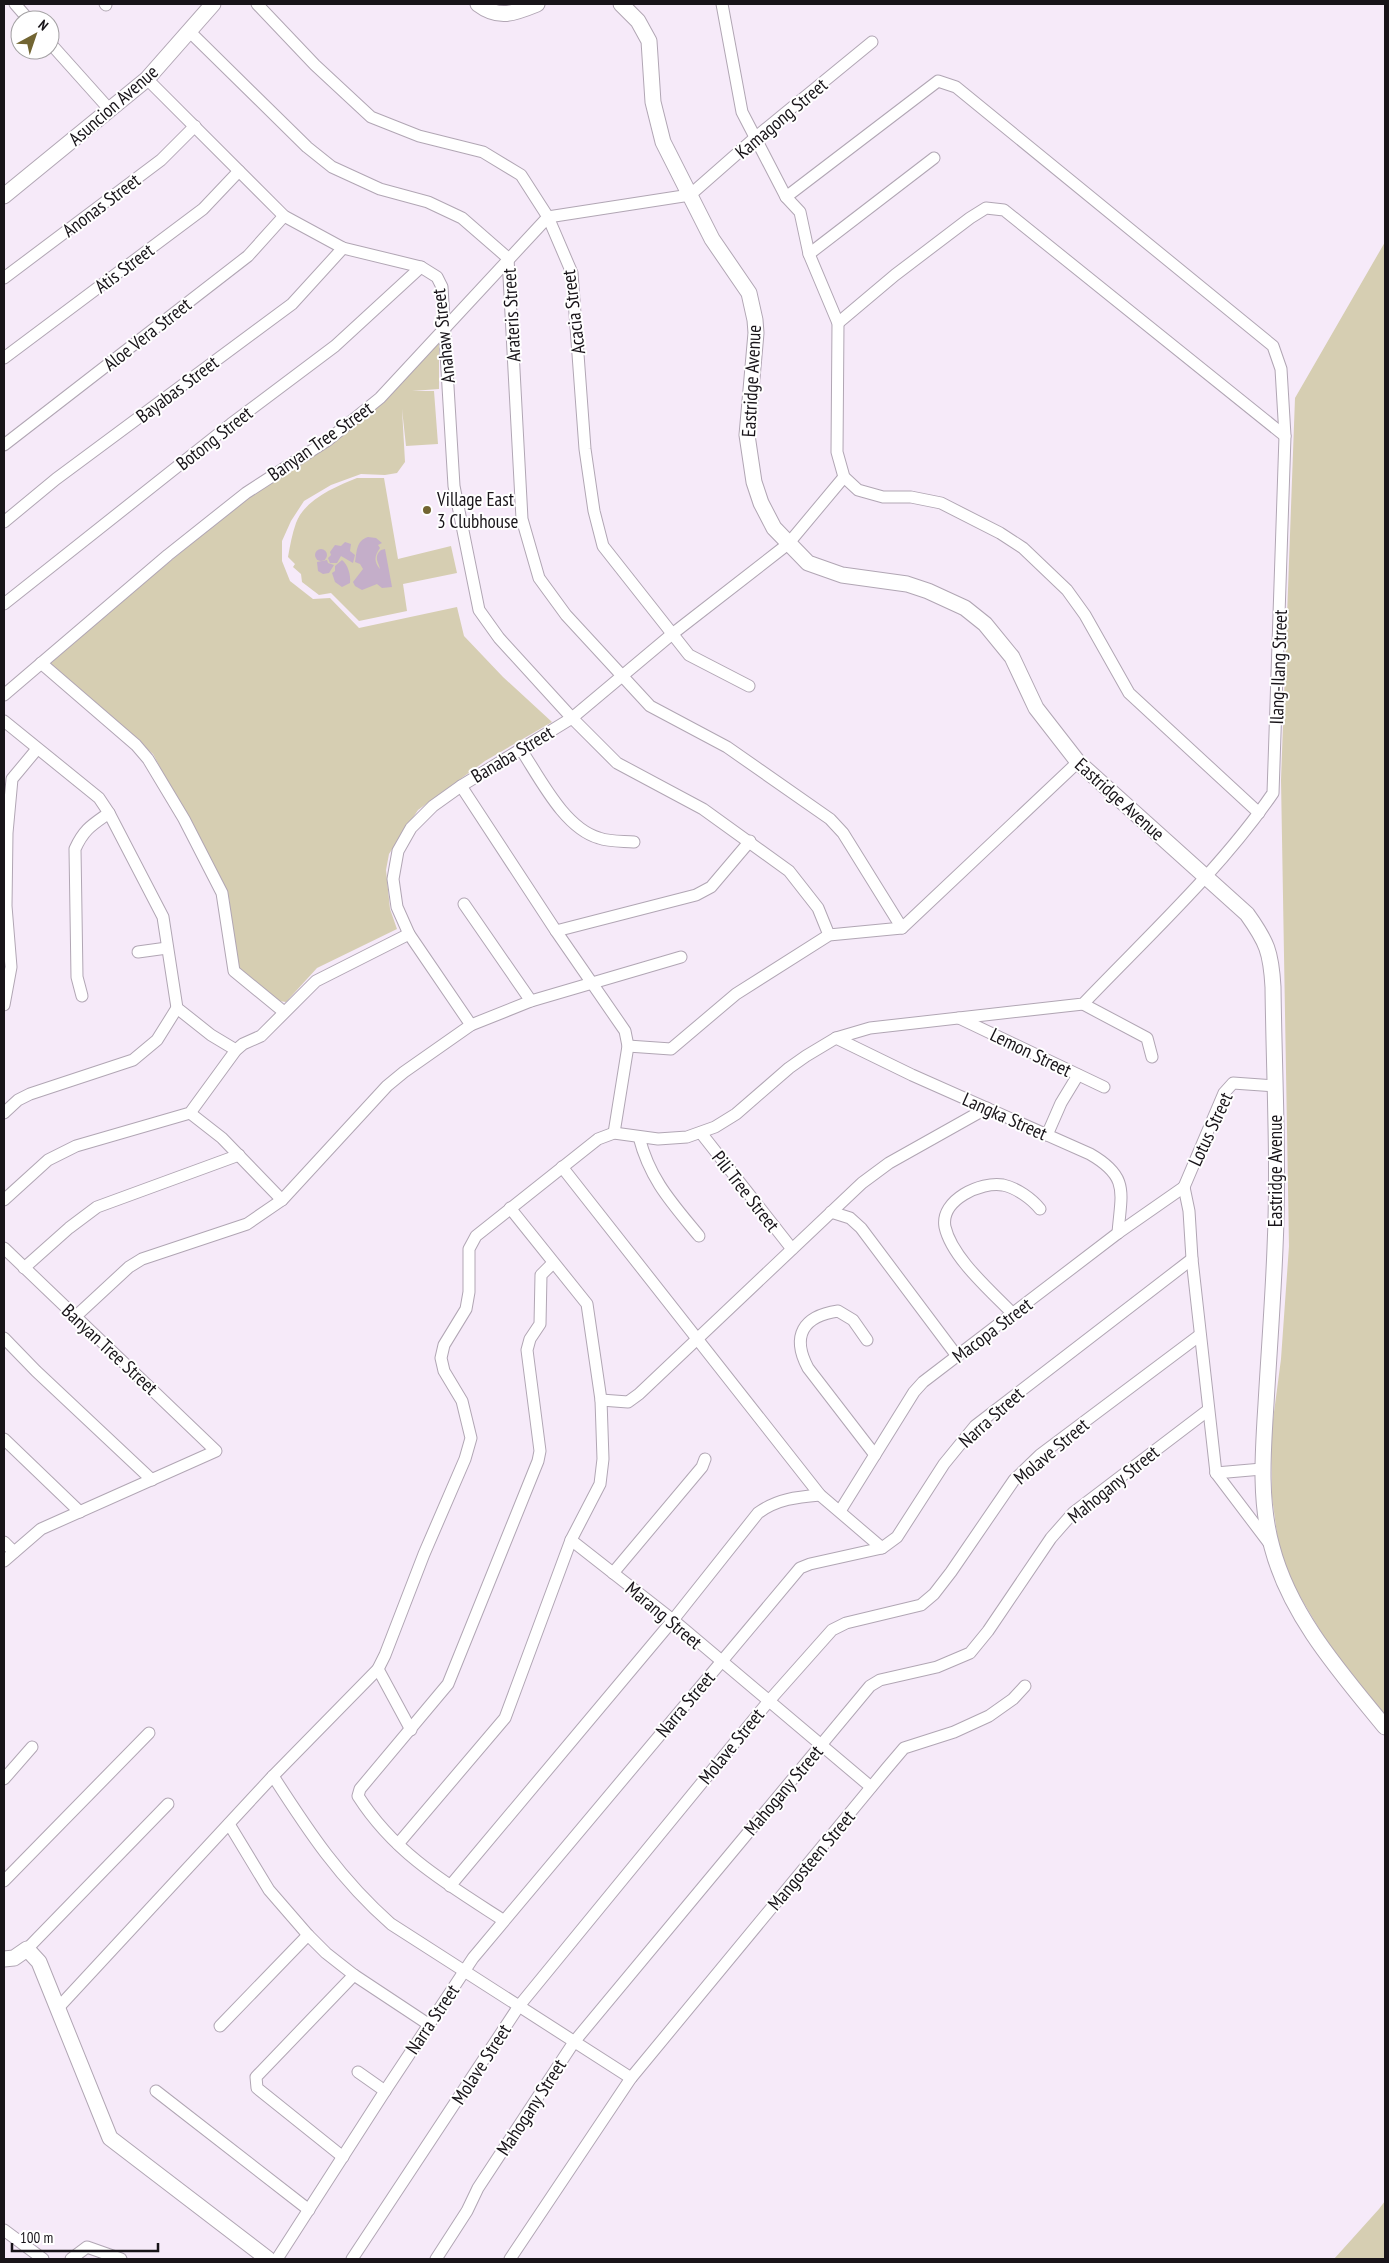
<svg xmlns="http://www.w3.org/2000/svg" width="1389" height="2263" viewBox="0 0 1389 2263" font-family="'PT Sans Narrow',sans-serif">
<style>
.green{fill:#d6ceb2}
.water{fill:#c4aec9}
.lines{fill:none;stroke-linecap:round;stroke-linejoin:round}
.minor-casing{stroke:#b1a6b4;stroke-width:13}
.tertiary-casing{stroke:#b1a6b4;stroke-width:17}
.minor{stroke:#fff;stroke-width:11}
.tertiary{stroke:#fff;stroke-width:15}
.poi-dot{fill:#726532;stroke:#fff;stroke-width:2}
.labels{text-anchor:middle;stroke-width:4;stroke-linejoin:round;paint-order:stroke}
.street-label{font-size:19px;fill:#181419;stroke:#fff}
.poi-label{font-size:19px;fill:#181419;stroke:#fff;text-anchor:start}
</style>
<rect width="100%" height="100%" fill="#f6eaf9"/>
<!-- green -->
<g class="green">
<path d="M1385,242V1716L1328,1644L1288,1576L1278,1541L1272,1497L1271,1435L1281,1359L1289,1246L1281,780L1295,398Z"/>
<path d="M439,341V389L412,391H434L438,444L406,446L402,409L405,462L397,473L385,475L361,474L331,485L304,501L291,521L282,541V561L290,581L313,599L330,598L359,628L457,607L464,636L503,677L552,722L485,761L418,810L389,854L386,870L390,909L397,929L317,968L286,1002L279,1001L237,970L229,898L153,754L47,663L248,497L330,445Z"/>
<path d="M357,478H384L398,559L451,546L457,573L403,584L407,611L359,621L331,593L319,595L302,582L301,574L293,567L295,564L288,557C290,546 292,534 296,523C305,499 335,487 357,478Z"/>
<path d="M1385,2201V2259H1334L1379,2209Z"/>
</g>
<!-- water -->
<g class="water">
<path d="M368,537L376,538L382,543L378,545L380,548C374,556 374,562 380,569C379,563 373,557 381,550L385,549L392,587L382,588L377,584L362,590L355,586L353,582L363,569L360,564L355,562C357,551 356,541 368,537Z"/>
<path d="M345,542L351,544L350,551L355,555L353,563L341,556L337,563H330L328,558L331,555L330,552L335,545L341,546Z"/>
<circle cx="321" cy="555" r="6"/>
<path d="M327,560L328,563L334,565L329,573L323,574L318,571L317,562Z"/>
<path d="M342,560C348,565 351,575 350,583L342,587L335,582L332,573L335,571V566Z"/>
</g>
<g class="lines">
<!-- minor casing -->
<g class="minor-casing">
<g id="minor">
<path d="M15,4L29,20"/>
<path d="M105,4L106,5"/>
<path d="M257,4L315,65L371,117L419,136L483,152L521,175L548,217L572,273L585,449L594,511L603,546L689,655L749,686"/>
<path d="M722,4L742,112L786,197L800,212L809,254L838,323L837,452L844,477L858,490L883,497H911L941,503L1000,533L1023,548L1067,590L1085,615L1129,693L1259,813"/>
<path d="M189,31L307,147L332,167L380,189L428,202L462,218L508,258L522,519L539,578L566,615L650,706L727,747L830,819L843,833L902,928"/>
<path d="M50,43L110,110"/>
<path d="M147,79L284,216L343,248L421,267L437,277L442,287L454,486L479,610L499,638L572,718L617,763L703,809L789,871L818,908L829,935"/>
<path d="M809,254L934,158"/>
<path d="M4,278L161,160L195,126"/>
<path d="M838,323L895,275L970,218L986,208L1004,210L1285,436"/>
<path d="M4,358L203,209L239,171"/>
<path d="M4,445L248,256L284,216"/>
<path d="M4,522L56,479L292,304L343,248"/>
<path d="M4,604L231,424L335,346L421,267"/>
<path d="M41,663L136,745L148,759L184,819L222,893L234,971L284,1012"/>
<path d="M4,695L168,555L246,493L328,440L380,398L548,217L690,195L756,137L872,42"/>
<path d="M4,721L99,798L109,813L163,917L177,1008L211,1035L236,1050"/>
<path d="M520,748C540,778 564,828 599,838C610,842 623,841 634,842"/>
<path d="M461,786L556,931L625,1031L628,1046L614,1133"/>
<path d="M464,904L531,1001"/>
<path d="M556,931L696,895L711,887L750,841"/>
<path d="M138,952L167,948"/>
<path d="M82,996L77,977L75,849C84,829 92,825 109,813"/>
<path d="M1083,1004L1147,1038L1152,1057"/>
<path d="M4,1005L11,967L6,906L7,833L12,779L37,749"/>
<path d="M959,1018L1104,1087"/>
<path d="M471,1025L409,934L397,907L393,879L398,851L411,828L433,806L461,786L572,718L671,635L788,544L844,477"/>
<path d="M836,1038L912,1075L1090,1154C1130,1177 1121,1193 1118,1233"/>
<path d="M628,1046L671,1049L736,994L829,935L902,928L1078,762"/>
<path d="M4,1113L18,1100L30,1094L133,1060L157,1040L177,1008"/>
<path d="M190,1113L222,1138L282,1200"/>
<path d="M701,1133L792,1249"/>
<path d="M1047,1135L1061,1103L1078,1075"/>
<path d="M639,1137C650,1180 672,1203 699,1236"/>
<path d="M562,1167L820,1495L882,1548"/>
<path d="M1184,1187L1189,1211L1192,1259L1216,1473"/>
<path d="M1184,1187L1224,1093L1233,1083L1274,1086"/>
<path d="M4,1200L48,1160L76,1146L190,1113L236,1050L243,1044L261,1036L316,981L409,934"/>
<path d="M831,1212L850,1218L861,1228L957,1356"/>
<path d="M4,1248L216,1451L41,1529L4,1561"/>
<path d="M24,1268L69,1228L97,1207L239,1155"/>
<path d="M1013,1314C991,1291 952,1258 945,1227C940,1200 981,1181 1003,1185C1017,1188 1032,1199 1040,1209"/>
<path d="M75,1317L129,1267L142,1259L247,1224L282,1200L387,1086L404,1072L471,1025L531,1001L681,957"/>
<path d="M4,1338L36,1371L152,1480"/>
<path d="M867,1340L853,1320L838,1311C803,1316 791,1336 808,1368L875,1455"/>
<path d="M601,1400L628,1402L639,1394L862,1183L889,1163L987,1108"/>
<path d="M4,1439L80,1512"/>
<path d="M1216,1473L1269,1543"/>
<path d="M1216,1473L1262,1469"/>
<path d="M840,1511L914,1392L923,1382L1118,1233L1184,1187"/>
<path d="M571,1540L673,1620L871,1787"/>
<path d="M4,1542L14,1552"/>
<path d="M613,1573L702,1467L705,1459"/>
<path d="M378,1669L411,1730"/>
<path d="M273,1776C309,1832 340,1879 391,1924L631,2078"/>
<path d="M4,1779L32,1747"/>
<path d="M229,1824L269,1890L308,1935L326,1953L354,1975L428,2024"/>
<path d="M398,1844L505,1718L571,1540L600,1484L603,1459L601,1400L587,1304L510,1208"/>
<path d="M4,1881L149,1733"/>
<path d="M450,1886L673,1620L758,1513C777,1499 797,1497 820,1495"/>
<path d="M503,1920C447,1884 395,1854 358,1796L360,1789L448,1684L538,1461L540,1451L527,1350L530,1339L540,1324L541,1275L553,1263"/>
<path d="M27,1949L168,1804"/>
<path d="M58,2008L273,1776L378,1669L385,1655L424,1554L465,1459L471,1438L462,1401L444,1371L441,1358L444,1345L466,1309L469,1292V1249L476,1236L598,1139L614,1133L658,1139L687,1137L715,1127L736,1114L789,1068L806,1056L836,1038L870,1028L1083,1004C1146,938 1221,869 1273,793L1285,436L1281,369L1273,346L956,87L938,81L786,197"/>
<path d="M220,2026L308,1935"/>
<path d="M358,2072L385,2091"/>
<path d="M156,2091L309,2210"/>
<path d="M343,2157L257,2088L256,2077L354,1975"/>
<path d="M4,2230L43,2259"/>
<path d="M71,2259L87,2247L121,2259"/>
<path d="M277,2259L385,2091L473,1958L800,1568L810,1564L882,1548L897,1537L944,1464L975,1426L1192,1259"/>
<path d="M352,2259L519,2006L768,1702L832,1630L846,1623L921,1605L934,1594L951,1572L1014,1480L1040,1455L1200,1335"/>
<path d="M436,2259L467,2211L478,2188L574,2042L870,1686L880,1680L937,1667L970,1653L988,1631L1051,1538L1073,1513L1207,1411"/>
<path d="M510,2259L631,2078L887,1768L904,1748L954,1732L989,1716L1013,1699L1025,1686"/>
</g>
</g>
<!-- tertiary casing -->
<g class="tertiary-casing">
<g id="tertiary">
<path d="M478,4C499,20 515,13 537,4"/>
<path d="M621,4L638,21L649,41L653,102L663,142L712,239L749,293L755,320L756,333L747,435L754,482L761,503L774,528L808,563L842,575L907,584L928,591L965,608L985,624L1012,657L1036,708L1078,762L1247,914C1267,942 1271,952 1273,987C1274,1074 1279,1161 1275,1248C1273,1300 1269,1352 1266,1404C1263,1451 1259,1501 1272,1547C1290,1616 1341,1673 1385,1727"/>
<path d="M4,196L147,79L213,4"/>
<path d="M4,1959L14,1958L27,1949L39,1962L110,2138L268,2259"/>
</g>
</g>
<!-- minor -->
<use href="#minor" class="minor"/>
<!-- tertiary -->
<use href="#tertiary" class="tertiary"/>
</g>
<!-- markers -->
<circle class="poi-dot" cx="427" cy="510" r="5"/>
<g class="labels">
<!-- street labels -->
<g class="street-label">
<text transform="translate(113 105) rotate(-41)" y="7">Asuncion Avenue</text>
<text transform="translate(781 118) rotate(-40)" y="7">Kamagong Street</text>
<text transform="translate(101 205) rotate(-37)" y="7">Anonas Street</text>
<text transform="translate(124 268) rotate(-37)" y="7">Atis Street</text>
<text transform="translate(573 312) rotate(-97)" y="7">Acacia Street</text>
<text transform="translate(511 315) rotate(-93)" y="7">Arateris Street</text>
<text transform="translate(147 334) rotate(-38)" y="7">Aloe Vera Street</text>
<text transform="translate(443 336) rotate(-96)" y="7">Anahaw Street</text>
<text transform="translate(751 381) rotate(-87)" y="7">Eastridge Avenue</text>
<text transform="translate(177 389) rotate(-37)" y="7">Bayabas Street</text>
<text transform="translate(214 438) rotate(-38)" y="7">Botong Street</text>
<text transform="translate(320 441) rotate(-35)" y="7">Banyan Tree Street</text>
<text transform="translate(1278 667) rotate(-88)" y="7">Ilang-Ilang Street</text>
<text transform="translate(512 754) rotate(-31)" y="7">Banaba Street</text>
<text transform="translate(1120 799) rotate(42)" y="7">Eastridge Avenue</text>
<text transform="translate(1031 1052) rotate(26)" y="7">Lemon Street</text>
<text transform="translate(1005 1116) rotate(24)" y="7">Langka Street</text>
<text transform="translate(1210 1129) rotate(-65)" y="7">Lotus Street</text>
<text transform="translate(1275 1171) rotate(-90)" y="7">Eastridge Avenue</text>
<text transform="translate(746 1191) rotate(52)" y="7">Pili Tree Street</text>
<text transform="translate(992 1330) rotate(-37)" y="7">Macopa Street</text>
<text transform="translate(110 1349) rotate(43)" y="7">Banyan Tree Street</text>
<text transform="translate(991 1417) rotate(-42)" y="7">Narra Street</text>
<text transform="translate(1051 1451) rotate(-40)" y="7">Molave Street</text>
<text transform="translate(1113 1484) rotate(-39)" y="7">Mahogany Street</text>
<text transform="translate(664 1615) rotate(40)" y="7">Marang Street</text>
<text transform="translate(685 1704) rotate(-50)" y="7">Narra Street</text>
<text transform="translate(731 1746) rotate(-51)" y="7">Molave Street</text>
<text transform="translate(783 1790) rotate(-50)" y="7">Mahogany Street</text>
<text transform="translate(811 1860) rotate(-50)" y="7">Mangosteen Street</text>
<text transform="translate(432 2019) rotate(-56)" y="7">Narra Street</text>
<text transform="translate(481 2064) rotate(-57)" y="7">Molave Street</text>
<text transform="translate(531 2107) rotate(-57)" y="7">Mahogany Street</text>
</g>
<!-- poi labels -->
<g class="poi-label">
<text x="437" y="506">Village East<tspan x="437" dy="22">3 Clubhouse</tspan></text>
</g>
</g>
<!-- border -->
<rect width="1389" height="2263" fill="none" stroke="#181419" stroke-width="10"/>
<!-- north arrow -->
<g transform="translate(35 35) rotate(40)"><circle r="24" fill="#ffffff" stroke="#a3a1a3"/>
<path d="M0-4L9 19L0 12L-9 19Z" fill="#726532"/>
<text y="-8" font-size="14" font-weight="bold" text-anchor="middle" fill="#181419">N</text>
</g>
<!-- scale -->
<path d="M12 2243v8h146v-8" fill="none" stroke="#181419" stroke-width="2.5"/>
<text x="20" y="2243" font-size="15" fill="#181419" stroke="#ffffff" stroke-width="4" paint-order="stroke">100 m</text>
</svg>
